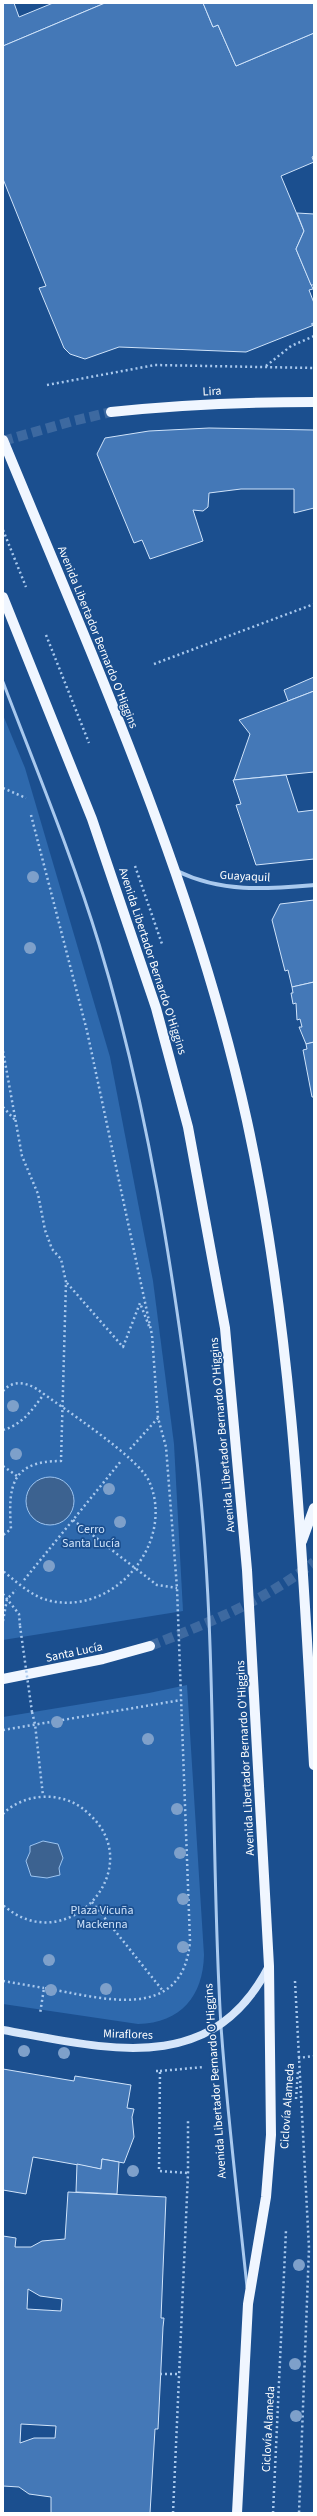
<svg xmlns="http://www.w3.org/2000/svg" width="317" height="2516" viewBox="0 0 317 2516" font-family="'Source Sans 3',sans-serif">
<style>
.green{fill:#2e69ad}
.water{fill:#3c6290;stroke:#9cc4f0}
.building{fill:#4478b7;stroke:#cfe3fa;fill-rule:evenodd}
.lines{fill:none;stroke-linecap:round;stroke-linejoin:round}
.primary-tunnel{stroke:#3d69a0;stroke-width:10;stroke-dasharray:10 5;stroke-linecap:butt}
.path{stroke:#a9c9ee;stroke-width:2.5;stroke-dasharray:2 3;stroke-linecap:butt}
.lane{stroke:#a9c9ee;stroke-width:3}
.street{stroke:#a9c9ee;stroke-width:4}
.secondary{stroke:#d6e6fa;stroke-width:8}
.primary{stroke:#f0f6ff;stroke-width:10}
.path-bridge{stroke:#a9c9ee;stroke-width:2.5;stroke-dasharray:2 3;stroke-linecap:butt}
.tree{fill:#7ea0ca}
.labels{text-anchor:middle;stroke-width:3.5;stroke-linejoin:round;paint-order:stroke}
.street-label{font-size:12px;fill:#fff;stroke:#1b4f8f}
.park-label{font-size:12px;fill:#cfe3fa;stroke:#1b4f8f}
</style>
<rect width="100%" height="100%" fill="#1b4f8f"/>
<!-- green -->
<g class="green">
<path d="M3,715L25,768L110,1057L153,1281L174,1444L183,1611L3,1640Z"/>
<path d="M187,1685L204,1955C203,1996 181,2023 138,2024L3,2004V1717L149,1693Z"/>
</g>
<!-- water -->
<g class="water">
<circle cx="50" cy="1501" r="24"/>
<path d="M43,1841L58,1844L63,1858L59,1868L60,1875L47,1878L31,1876L26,1861L30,1852V1846Z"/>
</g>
<!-- building -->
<g class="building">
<path d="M3,3H14L19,17L53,3H105L3,46Z"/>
<path d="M105,3H203L213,27L218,25L236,66L314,33V156L312,157L314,162L281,176L304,231L296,249L313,289L309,290L314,303V325L246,352L119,347L85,359L70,354L64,348L39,288L46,286L3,179V46Z"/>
<path d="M203,3H314V33L236,66L218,25L213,27Z"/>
<path d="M297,213L314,214V285H311L296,249L304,231Z"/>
<path d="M209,428L314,430V508L294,513V489H241L209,493L208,507L203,511L193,510L203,541L150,559L142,540L134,543L97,454L105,438L149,431Z"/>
<path d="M314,677V691L288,701L284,690Z"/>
<path d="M314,691V772L234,780L250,734L239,720Z"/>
<path d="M286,775L298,812L314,810V859L256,865L236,805L241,804L233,780Z"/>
<path d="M314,900V982L292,987L288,970L285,971L272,920L280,904Z"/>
<path d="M314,982V1042L306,1044L299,1027H302L300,1019L297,1020L296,1003L293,1004L291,993H293L292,987Z"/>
<path d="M314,1042V1097H312L303,1050L307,1049L306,1044Z"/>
<path d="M3,2069L74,2081L75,2076L131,2085L127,2108L134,2109L132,2117L134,2137L124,2163L102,2159L101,2169L33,2157L26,2194L3,2190Z"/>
<path d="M102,2159L119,2162L117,2194L76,2192L77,2164L101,2169Z"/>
<path d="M68,2192L166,2197L161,2318H164L163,2327L158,2429H155L150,2513H51V2497L29,2494L19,2487L3,2486V2236L16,2238L15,2247H31L42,2241L65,2239ZM28,2289L40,2296L62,2299L61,2311L27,2309ZM21,2424L56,2426L55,2438H34L20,2443Z"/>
</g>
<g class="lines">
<!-- primary-tunnel -->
<g class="primary-tunnel">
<path d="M3,441L73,421L111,412"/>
<path d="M150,1646C208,1623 265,1601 314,1562"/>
</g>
<!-- path -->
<g class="path">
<path d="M312,323L314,327"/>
<path d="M266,366L291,346L314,336"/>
<path d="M47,385L155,365L314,368"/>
<path d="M3,530L26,587"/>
<path d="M46,635L89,743"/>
<path d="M154,664L314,604"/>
<path d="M3,788L26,798"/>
<path d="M31,815L87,1031L152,1335L158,1418L166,1447L177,1588L190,1941C183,2025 99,1997 44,1988L40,2014"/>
<path d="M135,866L162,944"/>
<path d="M3,1051L22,1156L38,1194L45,1230L52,1249L61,1259L66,1282L61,1461C11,1461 8,1486 11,1529L3,1535"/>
<path d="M3,1107L15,1120"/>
<path d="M67,1283L123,1347L140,1303L149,1326"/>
<path d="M3,1391C13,1380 25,1382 37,1389C61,1407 138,1457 149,1481C176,1541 116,1615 51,1601C32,1597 18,1583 3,1571"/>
<path d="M3,1430C23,1424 32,1410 44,1394"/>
<path d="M130,1449L158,1418"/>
<path d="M3,1466L17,1476"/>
<path d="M73,1520L157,1585L177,1588"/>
<path d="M24,1580L121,1461"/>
<path d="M3,1594L19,1614L20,1626"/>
<path d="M3,1621L7,1599L16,1590"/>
<path d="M32,1712L35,1724L43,1796"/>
<path d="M3,1730L181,1700"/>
<path d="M3,1814C15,1801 36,1795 53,1797C68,1799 79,1804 90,1815C149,1869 66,1961 3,1905"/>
<path d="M92,1902L163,1991"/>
<path d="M3,1981L44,1988"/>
<path d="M295,1981L309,2248L299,2513"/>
<path d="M298,2058L314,2056"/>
<path d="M156,2071H160L159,2171L188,2173"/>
<path d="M160,2071L204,2067"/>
<path d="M296,2099L298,2070"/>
<path d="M160,2374H179"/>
<path d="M173,2513L188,2173V2119"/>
<path d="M273,2513L286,2230"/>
</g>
<!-- lane -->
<path class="lane" d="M3,682C36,769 72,855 99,944C148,1105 174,1277 195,1444C219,1637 209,1832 221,2026C227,2113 238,2200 247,2287"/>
<!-- street -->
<path class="street" d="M177,871C222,893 266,889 314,885"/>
<!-- secondary -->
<path class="secondary" d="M3,2030C105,2048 211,2079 269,1966"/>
<!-- primary -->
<g class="primary">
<path d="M111,412C179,405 246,402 314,402"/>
<path d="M3,440C95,663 195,884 247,1121C293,1332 302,1550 314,1765"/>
<path d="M3,597L92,819L156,1008L188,1127L225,1328L247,1570L269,1966L271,2135L266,2197L248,2304L237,2513"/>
<path d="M302,1541L314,1508"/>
<path d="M3,1679L103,1659L150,1646"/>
</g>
<!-- path-bridge -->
<path class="path-bridge" d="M20,1626L32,1712"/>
</g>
<!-- trees -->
<g class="tree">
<circle cx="33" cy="877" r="6"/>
<circle cx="30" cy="948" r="6"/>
<circle cx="13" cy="1406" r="6"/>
<circle cx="16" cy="1454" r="6"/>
<circle cx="109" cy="1489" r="6"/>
<circle cx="120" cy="1522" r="6"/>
<circle cx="49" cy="1566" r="6"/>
<circle cx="57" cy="1722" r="6"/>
<circle cx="148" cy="1739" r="6"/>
<circle cx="177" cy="1809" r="6"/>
<circle cx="180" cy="1853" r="6"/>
<circle cx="183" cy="1899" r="6"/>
<circle cx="183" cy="1947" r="6"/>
<circle cx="49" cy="1960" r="6"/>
<circle cx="106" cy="1989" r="6"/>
<circle cx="51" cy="1990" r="6"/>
<circle cx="24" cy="2051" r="6"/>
<circle cx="64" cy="2053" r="6"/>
<circle cx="133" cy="2171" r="6"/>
<circle cx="299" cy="2265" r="6"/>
<circle cx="295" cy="2364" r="6"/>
<circle cx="296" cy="2416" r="6"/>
</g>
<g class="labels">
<!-- street labels -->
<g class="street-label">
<text transform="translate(212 391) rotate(-3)" y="4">Lira</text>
<text transform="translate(98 637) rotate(68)" y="4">Avenida Libertador Bernardo O'Higgins</text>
<text transform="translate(245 876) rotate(3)" y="4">Guayaquil</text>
<text transform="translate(153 961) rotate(72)" y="4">Avenida Libertador Bernardo O'Higgins</text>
<text transform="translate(222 1435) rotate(-95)" y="4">Avenida Libertador Bernardo O'Higgins</text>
<text transform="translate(74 1652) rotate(-12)" y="4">Santa Lucía</text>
<text transform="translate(245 1758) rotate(-93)" y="4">Avenida Libertador Bernardo O'Higgins</text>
<text transform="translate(128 2034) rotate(2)" y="4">Miraflores</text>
<text transform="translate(215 2081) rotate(-94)" y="4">Avenida Libertador Bernardo O'Higgins</text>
<text transform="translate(287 2106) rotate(-86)" y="4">Ciclovía Alameda</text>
<text transform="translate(268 2429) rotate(-87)" y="4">Ciclovía Alameda</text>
</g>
<!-- park labels -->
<g class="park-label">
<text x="91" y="1533">Cerro<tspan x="91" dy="14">Santa Lucía</tspan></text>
<text x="102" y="1914">Plaza Vicuña<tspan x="102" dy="14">Mackenna</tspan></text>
</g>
</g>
<!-- border -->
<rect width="317" height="2516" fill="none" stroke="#ffffff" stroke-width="8"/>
</svg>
